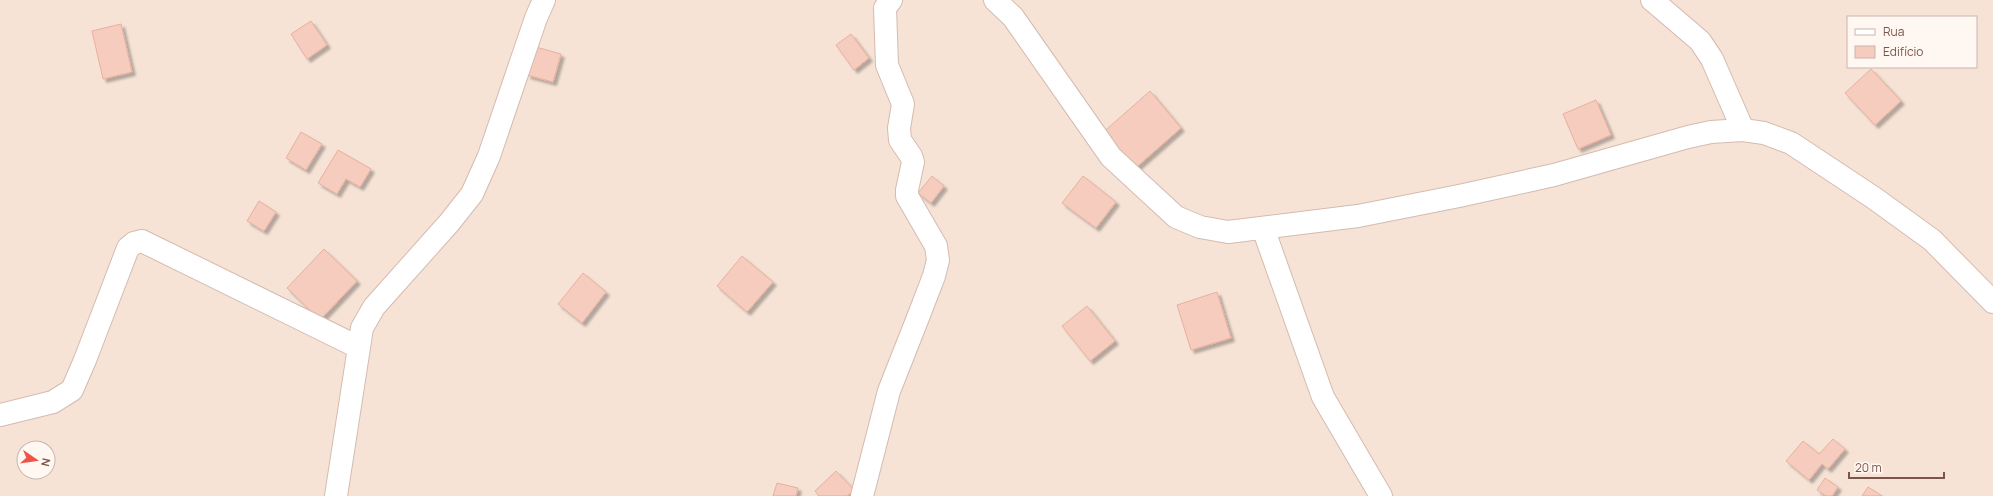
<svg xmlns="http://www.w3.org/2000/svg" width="1993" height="496" viewBox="0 0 1993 496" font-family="Manrope,sans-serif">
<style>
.residential{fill:#f6e3d6;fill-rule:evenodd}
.building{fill:#f5ccbe;stroke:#e9af9d;filter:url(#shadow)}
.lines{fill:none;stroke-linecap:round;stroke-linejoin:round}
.minor-casing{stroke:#d4bbb0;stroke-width:24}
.minor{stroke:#fff;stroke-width:22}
</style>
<defs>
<filter id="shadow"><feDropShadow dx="3.5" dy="3.5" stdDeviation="1" flood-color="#0004"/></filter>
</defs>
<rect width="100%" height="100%" fill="#fef2e9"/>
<!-- residential -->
<path class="residential" d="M0,0H1993V496H0ZM1848,17H1976V67H1848ZM24,448H48V472H24Z"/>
<!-- building -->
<g class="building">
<path d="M311,21L327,45L307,59L291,34Z"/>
<path d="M121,24L132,72L103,79L92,31Z"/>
<path d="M851,34L869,58L854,70L836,45Z"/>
<path d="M536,47L561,54L553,82L527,75Z"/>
<path d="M1871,69L1901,101L1875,125L1845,93Z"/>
<path d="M1150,91L1181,128L1131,172L1099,136Z"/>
<path d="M1596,100L1611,135L1578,149L1563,114Z"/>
<path d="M301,132L322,144L306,170L286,158Z"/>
<path d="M338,150L371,169L360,187L346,179L337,194L318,183Z"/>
<path d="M932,176L944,186L931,203L918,193Z"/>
<path d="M1083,176L1116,202L1096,228L1062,203Z"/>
<path d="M259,201L276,212L264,231L247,221Z"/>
<path d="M324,249L357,281L320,320L287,288Z"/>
<path d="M742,256L773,282L747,312L717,286Z"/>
<path d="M583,273L606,292L582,323L558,304Z"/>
<path d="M1217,292L1231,338L1191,350L1177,305Z"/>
<path d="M1087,306L1115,341L1090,361L1062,326Z"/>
<path d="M1833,439L1845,449L1828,469L1822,464L1809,480L1786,461L1803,441L1819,454Z"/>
<path d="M836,471L854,490L847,496H819L815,491Z"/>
<path d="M1825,478L1838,487L1832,496H1826L1817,490Z"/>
<path d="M777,483L798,488L796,496H773Z"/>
<path d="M1868,487L1882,496H1862Z"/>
</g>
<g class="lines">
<!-- minor casing -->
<g class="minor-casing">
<g id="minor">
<path d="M995,0L1013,17L1111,157L1176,217L1200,227L1228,232L1358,216L1459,196L1554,175L1688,137L1711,132L1743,130L1764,133L1791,143L1874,198L1932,240L1993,302"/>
<path d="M1652,0L1700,41L1712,59L1743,130"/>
<path d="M1263,228L1323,397L1381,496"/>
<path d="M0,415L53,402L72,390L85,360L128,248L134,243L142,241L358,347"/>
<path d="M336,496L362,328L374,307L449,223L472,194L489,156L536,18L544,0"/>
<path d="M862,496L889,391L919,315L934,276L938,260L936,246L907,196V190L913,162L911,156L900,140L899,128L903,104L887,65L885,8L891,0"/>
</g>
</g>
<!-- minor -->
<use href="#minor" class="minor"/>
</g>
<!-- legend -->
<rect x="1847" y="16" width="130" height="52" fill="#fff7f1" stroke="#cab6ae"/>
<rect x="1855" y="29" width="20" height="6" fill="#ffffff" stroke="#cab6ae"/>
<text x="1883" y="36" font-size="12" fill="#7b544a">Rua</text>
<rect x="1855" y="46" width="20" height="12" fill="#f5ccbe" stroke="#cab6ae"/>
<text x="1883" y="56" font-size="12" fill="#7b544a">Edifício</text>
<!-- north arrow -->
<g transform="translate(36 460) rotate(103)"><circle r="19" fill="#fff7f1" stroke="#cab6ae"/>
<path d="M0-3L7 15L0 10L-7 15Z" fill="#ef5347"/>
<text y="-6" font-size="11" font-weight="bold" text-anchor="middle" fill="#7b544a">N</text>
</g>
<!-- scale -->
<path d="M1849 472v6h95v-6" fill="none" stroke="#7b544a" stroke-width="2"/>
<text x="1855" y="472" font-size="12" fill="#7b544a" stroke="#fff7f1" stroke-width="3" paint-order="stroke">20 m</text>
</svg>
